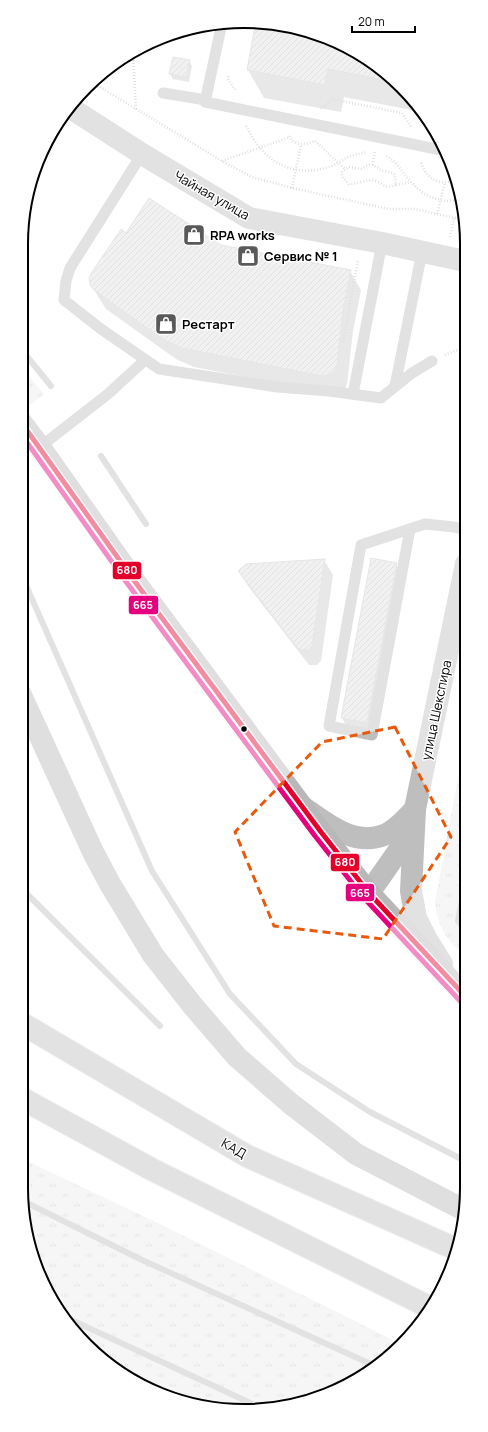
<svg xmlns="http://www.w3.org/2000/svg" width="488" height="1432" viewBox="0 0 488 1432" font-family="Manrope,sans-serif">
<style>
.grass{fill:url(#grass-tufts)}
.shadow{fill:#0003}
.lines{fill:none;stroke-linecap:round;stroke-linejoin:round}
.stream{stroke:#bfbfbf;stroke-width:6}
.building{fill:url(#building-hatch);stroke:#c7c7c7}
.highway-casing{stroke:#dbdbdb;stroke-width:24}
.path{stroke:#b9b9b9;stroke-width:2.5;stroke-dasharray:1 2;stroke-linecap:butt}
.lane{stroke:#bebebe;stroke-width:11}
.street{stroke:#bebebe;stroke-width:22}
.secondary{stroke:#b8b8b8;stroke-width:22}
.highway{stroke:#bebebe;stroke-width:22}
.bus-1-casing{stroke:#fff;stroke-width:8}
.bus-2-casing{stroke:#fff;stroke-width:8}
.bus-1{stroke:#e4002b;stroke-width:5}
.bus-2{stroke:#e5007d;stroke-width:5}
.marked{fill:none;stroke:#e8590c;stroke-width:3;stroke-dasharray:8 5;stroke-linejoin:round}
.bus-dot{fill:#000;stroke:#fff;stroke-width:1.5}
.labels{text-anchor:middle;stroke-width:3;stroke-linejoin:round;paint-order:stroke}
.street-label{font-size:13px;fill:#000;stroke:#fff}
.poi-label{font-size:13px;font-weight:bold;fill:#000;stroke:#fff;text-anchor:start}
.rim{fill:none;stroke:#000;stroke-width:2}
.line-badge{stroke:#fff;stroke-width:1.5}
.badge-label{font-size:11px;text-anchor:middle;font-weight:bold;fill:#fff}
</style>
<defs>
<pattern id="grass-tufts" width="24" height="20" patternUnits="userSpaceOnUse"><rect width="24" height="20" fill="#ececec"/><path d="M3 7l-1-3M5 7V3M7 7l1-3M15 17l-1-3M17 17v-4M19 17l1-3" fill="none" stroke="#c9c9c9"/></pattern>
<pattern id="building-hatch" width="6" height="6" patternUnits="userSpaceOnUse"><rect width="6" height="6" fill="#dfdfdf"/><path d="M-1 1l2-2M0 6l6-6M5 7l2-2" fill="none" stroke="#bebebe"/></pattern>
</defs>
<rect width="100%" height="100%" fill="#fff"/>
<!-- grass -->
<g class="grass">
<path d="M21,366L44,394L30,405L21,394Z"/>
<path d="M466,735L467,959C448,941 437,929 435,901Z"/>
<path d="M21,1158L164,1226L399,1343L368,1373L301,1403L215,1409L145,1388L76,1335L38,1273L21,1188Z"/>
</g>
<!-- shadow -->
<g class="shadow">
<path d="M256,26L301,29L356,51L412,97L422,112L344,97L341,112L264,98L248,70Z"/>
<path d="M189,61L192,66L189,82L173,79L170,74Z"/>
<path d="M126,234L221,246L350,271L361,290L353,331L347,384L345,389L333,394L194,367L176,359L106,309L91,285Z"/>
<path d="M324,560L333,575L321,661L317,665H309L248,586L239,571Z"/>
<path d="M396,564L405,579L376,738L350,733L342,718Z"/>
</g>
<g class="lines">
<!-- stream -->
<g class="stream">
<path d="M21,349L51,386"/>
<path d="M101,456L146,524"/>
<path d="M21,574L152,871L230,994L296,1064L370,1112L467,1162"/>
<path d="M466,879L458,921L466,929"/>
<path d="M21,888L160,1026"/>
<path d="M23,1201L140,1259L375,1366"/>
<path d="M65,1317L257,1406"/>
</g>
</g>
<!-- building -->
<g class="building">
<path d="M255,26L301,29L356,51L393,82L328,69L325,85L247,70Z"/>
<path d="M173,57L190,60L186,77L169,74Z"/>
<path d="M149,198L221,245L351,270L343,311L337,365L335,370L329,375L322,376L182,348L164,340L94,290L90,285L89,278L92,272L121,229L126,233Z"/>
<path d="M371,558L397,563L367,723L341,718Z"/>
<path d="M325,559L312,646L308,650H299L238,571L246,564Z"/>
</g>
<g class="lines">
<!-- highway casing -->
<g class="highway-casing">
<g id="highway">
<path d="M21,1023L247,1156L458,1250"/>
<path d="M21,1098L153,1170L431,1308"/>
</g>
</g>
<!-- path -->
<g class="path">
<path d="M133,51L136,110"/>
<path d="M228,76V79L236,91"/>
<path d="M95,84L222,161L252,177L292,188L389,209H414L465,220"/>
<path d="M320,108L324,107L332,99L402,113L411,127"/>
<path d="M246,126C251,134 255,143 261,149C279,170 304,175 329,167C336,165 342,160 348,157C354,154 360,154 366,152"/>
<path d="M289,136C295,146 304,146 314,141"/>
<path d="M315,141L345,169"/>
<path d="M386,156C398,162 403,174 412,183C423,196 444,205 460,199"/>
<path d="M222,161L290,137"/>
<path d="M421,163C427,179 438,185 455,181"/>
<path d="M369,165H373L383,171L393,173L395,175L396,185C382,189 386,184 375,181C367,179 357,184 349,184L342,177V172L349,167L361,169Z"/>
<path d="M373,165L375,151"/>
<path d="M396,185L411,182"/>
<path d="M292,188L301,145"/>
<path d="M437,214L445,182"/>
<path d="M450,237L454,218"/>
<path d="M343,342L358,260"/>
<path d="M445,355L465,347"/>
</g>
<!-- lane -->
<g class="lane">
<path d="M222,23L205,102L446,151"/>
<path d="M163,93L206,100"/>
<path d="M142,154L70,268L66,281L64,300L101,329L159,369L277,387L329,391L381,398L412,373L432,361"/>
<path d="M395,386L422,252"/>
<path d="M353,394L382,243"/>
<path d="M40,447L108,394L145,360"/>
<path d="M410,529L372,735L329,726L361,545L425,524L454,527L466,530"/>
</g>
<!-- street -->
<g class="street">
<path d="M69,107L142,154L249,218L382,243L465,261"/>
<path d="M304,808C328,824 354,847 384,835C396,830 406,819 415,809"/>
<path d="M369,893L399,850L410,824"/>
<path d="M442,964L426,938L416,918L411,891L415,809L466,564"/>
</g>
<!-- secondary -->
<g class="secondary">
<path d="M21,422L40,447L133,579L321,832L369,893L467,998"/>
<path d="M21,695L93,852L110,884L153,955L193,1006L237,1057L291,1104L356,1154L464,1210"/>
</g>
<!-- highway -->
<use href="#highway" class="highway"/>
<!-- bus-1 casing -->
<g class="bus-1-casing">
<path id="bus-1" d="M21,422L133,579L321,832L369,893L467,998"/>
</g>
<!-- bus-2 casing -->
<g class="bus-2-casing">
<path id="bus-2" d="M21,434L127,583L315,836L364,898L462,1003"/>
</g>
<!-- bus-1 -->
<use href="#bus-1" class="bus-1"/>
<!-- bus-2 -->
<use href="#bus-2" class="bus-2"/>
</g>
<!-- marked area -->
<path d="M0 0H488V1432H0ZM395,727L451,837L383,939L274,926L235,832L322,742Z" fill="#fff" fill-opacity=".55" fill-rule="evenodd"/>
<path class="marked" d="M395,727L451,837L383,939L274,926L235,832L322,742Z"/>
<!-- icons -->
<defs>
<g id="shop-square" transform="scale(1.15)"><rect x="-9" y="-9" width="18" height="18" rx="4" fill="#595959" stroke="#fff"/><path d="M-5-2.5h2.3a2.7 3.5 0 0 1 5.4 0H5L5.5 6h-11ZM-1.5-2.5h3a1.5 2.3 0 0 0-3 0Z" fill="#fff"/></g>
</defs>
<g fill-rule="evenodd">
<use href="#shop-square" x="194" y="235"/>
<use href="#shop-square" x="248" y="256"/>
<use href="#shop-square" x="166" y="324"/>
</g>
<!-- markers -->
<circle class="bus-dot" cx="244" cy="729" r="3.5"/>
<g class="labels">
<!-- street labels -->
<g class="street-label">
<text transform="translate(212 195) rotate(30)" y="5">Чайная улица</text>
<text transform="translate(436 710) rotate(-78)" y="5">улица Шекспира</text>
<text transform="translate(234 1148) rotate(30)" y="5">КАД</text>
</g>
<!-- poi labels -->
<g class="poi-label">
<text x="210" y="240">RPA works</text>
<text x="264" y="261">Сервис № 1</text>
<text x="182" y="329">Рестарт</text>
</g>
</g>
<!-- crop -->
<path d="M0 0H488V1432H0ZM244 28H244A216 216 0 0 1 460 244V1188A216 216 0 0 1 244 1404H244A216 216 0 0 1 28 1188V244A216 216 0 0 1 244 28Z" fill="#fff" fill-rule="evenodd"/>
<path class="rim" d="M244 28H244A216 216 0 0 1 460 244V1188A216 216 0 0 1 244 1404H244A216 216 0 0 1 28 1188V244A216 216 0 0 1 244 28Z"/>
<g class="line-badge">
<rect x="112" y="561" width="30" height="19" rx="4" fill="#e4002b"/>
<rect x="128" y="595" width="31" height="20" rx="4" fill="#e5007d"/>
<rect x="330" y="853" width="30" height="19" rx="4" fill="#e4002b"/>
<rect x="345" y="883" width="30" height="19" rx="4" fill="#e5007d"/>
</g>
<g class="badge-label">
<text x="127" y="574">680</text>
<text x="143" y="609">665</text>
<text x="345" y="866">680</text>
<text x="360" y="897">665</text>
</g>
<!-- scale -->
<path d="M352 26v6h63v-6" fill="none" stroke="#000000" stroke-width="2"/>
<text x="358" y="26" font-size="12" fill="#000000" stroke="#ffffff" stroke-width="3" paint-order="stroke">20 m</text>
</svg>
